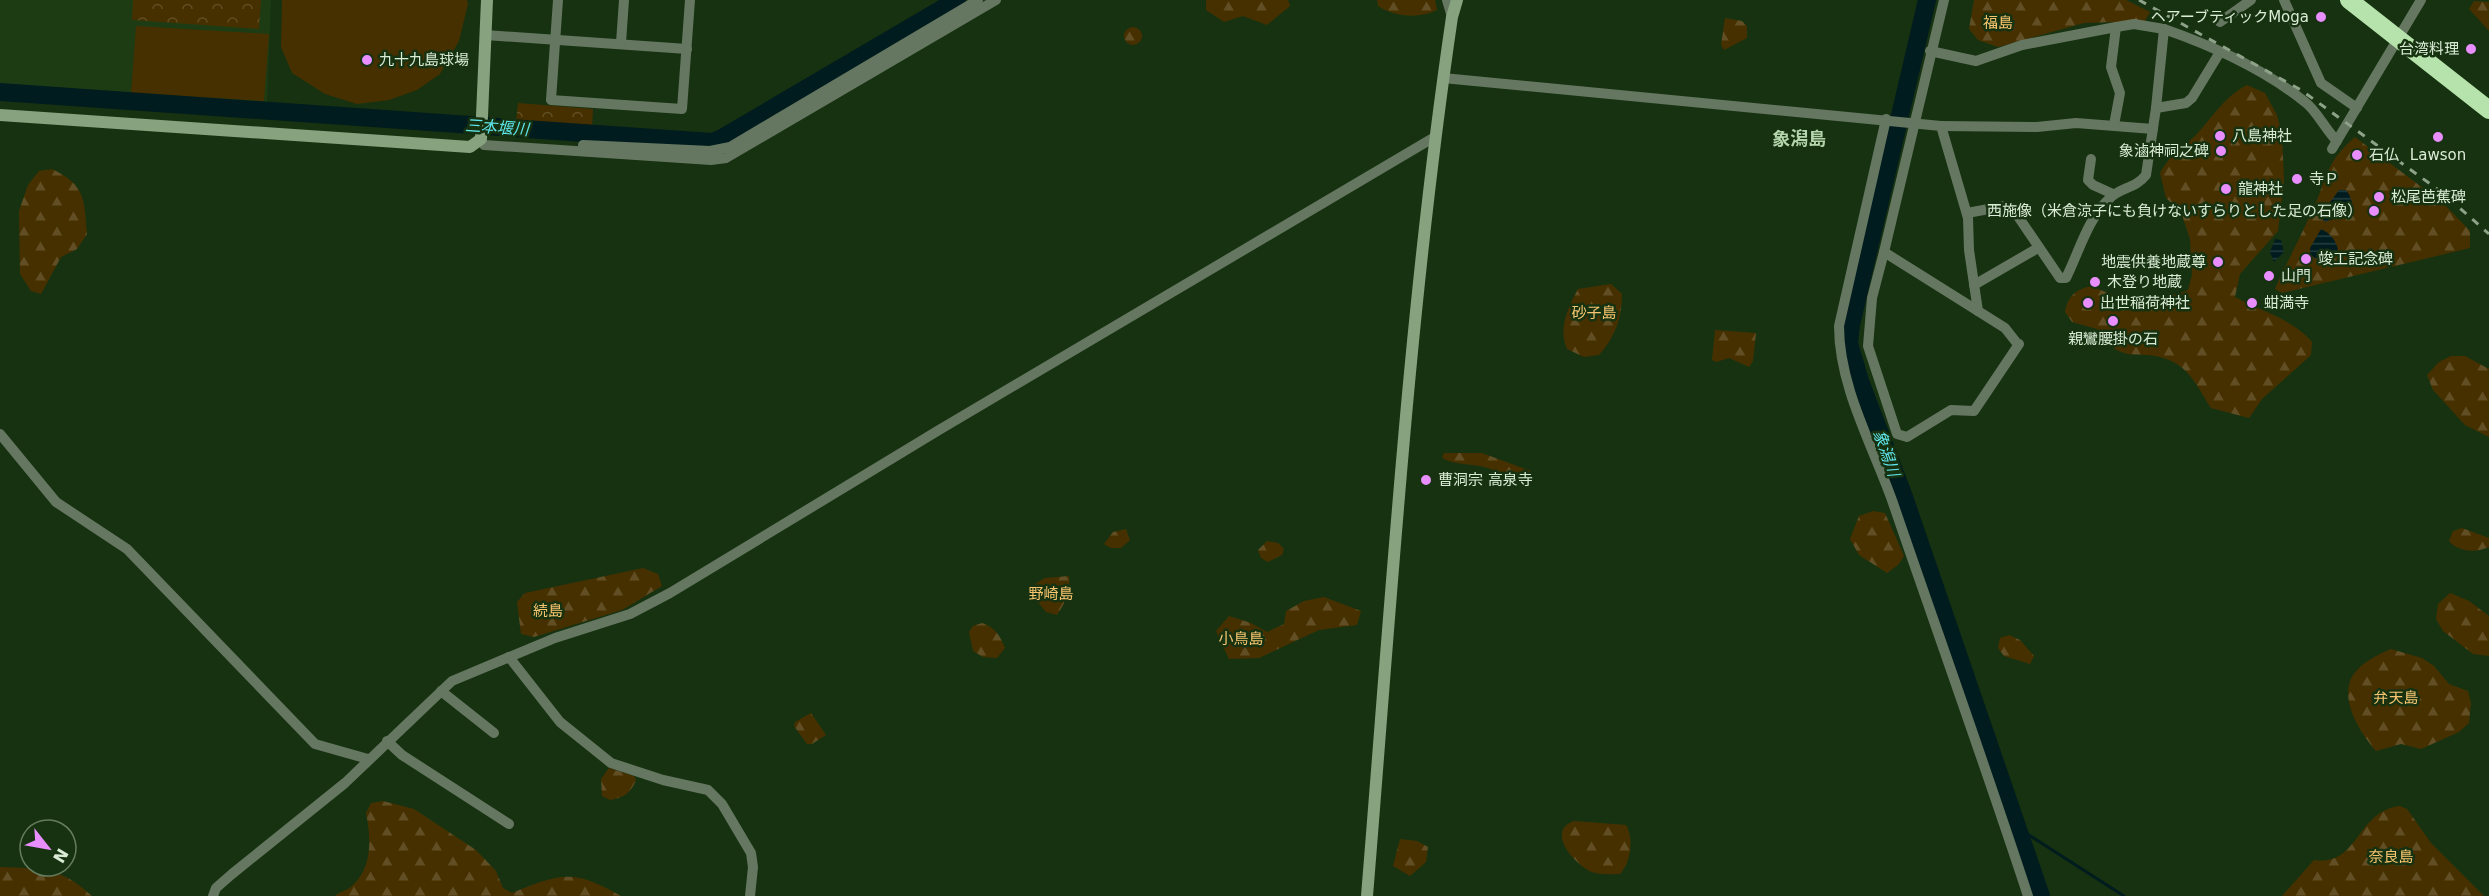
<svg xmlns="http://www.w3.org/2000/svg" width="2489" height="896" viewBox="0 0 2489 896" font-family="'DejaVu Sans','Noto Sans JP',sans-serif">
<style>
.built{fill:#1d3c14}
.forest{fill:url(#forest-firs)}
.park{fill:url(#park-crowns)}
.garden{fill:#473000}
.water{fill:url(#water-rules)}
.lines{fill:none;stroke-linecap:round;stroke-linejoin:round}
.stream{stroke:#001c1e;stroke-width:3}
.river{stroke:#001c1e;stroke-width:18}
.street{stroke:#657761;stroke-width:10}
.secondary{stroke:#86a27f;stroke-width:12}
.highway{stroke:#b6e2ab;stroke-width:18}
.rail{stroke:#8da288;stroke-width:3;stroke-dasharray:8 8;stroke-linecap:butt}
.poi-dot{fill:#e88eff;stroke:#173210;stroke-width:2}
.labels{text-anchor:middle;stroke-width:5;stroke-linejoin:round;paint-order:stroke}
.poi-label{font-size:15px;fill:#daebd6;stroke:#173210;text-anchor:start}
.park-label{font-size:15px;fill:#f7c570;stroke:#173210}
.water-label{font-size:16px;font-style:italic;fill:#5ee7ed;stroke:#173210}
.quarter-label{font-size:18px;font-weight:bold;fill:#b5d6ad;stroke:#173210}
</style>
<defs>
<pattern id="forest-firs" width="22" height="20" patternUnits="userSpaceOnUse" patternTransform="scale(1.5)"><rect width="22" height="20" fill="#473000"/><path d="M5 1l3.5 6h-7zM16 11l3.5 6h-7z" fill="#614e24"/></pattern>
<pattern id="park-crowns" width="20" height="18" patternUnits="userSpaceOnUse" patternTransform="scale(1.5)"><rect width="20" height="18" fill="#473000"/><path d="M2 6a3 3 0 1 1 6 0M12 15a3 3 0 1 1 6 0" fill="none" stroke="#614e24"/></pattern>
<pattern id="water-rules" width="6" height="5" patternUnits="userSpaceOnUse" patternTransform="scale(1.5)"><rect width="6" height="5" fill="#001c1e"/><path d="M0 2.5h6" fill="none" stroke="#253d3e"/></pattern>
</defs>
<rect width="100%" height="100%" fill="#173210"/>
<!-- built -->
<path class="built" d="M0,0H271L267,104L0,89Z"/>
<!-- forest -->
<g class="forest">
<path d="M1206,0H1288L1290,6L1267,25L1243,16L1224,22L1206,10Z"/>
<path d="M1377,0H1435L1437,10C1419,19 1395,17 1378,6Z"/>
<path d="M1974,0H2126L2150,12L2145,21L2084,23L1998,47L1978,40L1969,29Z"/>
<path d="M2474,1L2489,2V31L2469,9Z"/>
<path d="M1725,18L1742,21L1747,26V38L1724,50L1721,45Z"/>
<circle cx="1133" cy="36" r="9"/>
<path d="M2247,85L2265,93L2277,115L2282,135L2284,180L2278,231L2240,274L2235,297C2262,312 2291,318 2312,342L2311,355L2262,399L2249,418L2211,408C2200,391 2190,368 2169,360C2138,347 2122,368 2097,329L2072,322L2065,312C2068,296 2075,290 2091,286C2130,303 2147,305 2188,290L2192,275L2190,239L2181,212L2166,198L2160,173C2173,151 2180,151 2196,135C2213,117 2224,97 2247,85Z"/>
<path d="M2355,137L2443,203L2470,231V248L2282,293L2275,289C2287,262 2301,236 2313,209C2328,177 2325,163 2355,137Z"/>
<path d="M52,169C86,185 84,200 87,234L77,249L61,257L41,294L31,291L20,274L19,211L28,185L39,171Z"/>
<path d="M1611,284L1622,294C1622,318 1615,337 1599,355L1584,357L1567,349C1558,328 1568,308 1578,289Z"/>
<path d="M1715,330L1756,333L1753,361L1749,367L1729,358L1716,362L1712,360Z"/>
<path d="M2451,356H2465L2489,369V437L2465,425L2433,390L2427,375L2439,362Z"/>
<path d="M1444,453H1482L1531,471L1524,482C1510,482 1501,472 1488,468C1473,463 1456,466 1442,458Z"/>
<path d="M1873,511L1885,513L1904,556L1898,565L1887,573L1859,555L1850,539L1859,516Z"/>
<path d="M2462,528L2489,538V547C2476,553 2458,552 2449,541L2453,531Z"/>
<path d="M1126,529L1130,540L1121,548H1111L1104,544L1113,532Z"/>
<path d="M1267,541L1278,543L1284,549L1282,555L1268,562L1261,558L1258,550Z"/>
<path d="M643,568L658,574L662,586L622,610L534,637L521,634L517,602L525,593Z"/>
<path d="M1069,576C1071,591 1065,603 1057,615L1046,612L1032,595V586L1045,578Z"/>
<path d="M2450,593L2469,601L2489,616V656L2473,654L2443,631L2436,619L2438,604Z"/>
<path d="M1324,597L1361,611L1357,625L1319,630L1259,658L1229,659L1216,631L1229,616L1251,623L1267,632L1284,624L1286,611L1304,601Z"/>
<path d="M982,623C995,627 1000,636 1005,648L997,658L983,657L973,651L969,632L973,626Z"/>
<path d="M2009,635L2020,640L2034,656L2030,664L2004,656L1998,648L2000,638Z"/>
<path d="M2391,649L2422,658L2434,666L2449,684L2468,691L2471,703L2469,723L2459,732L2421,749L2401,744L2376,751C2361,734 2338,699 2353,675C2362,662 2377,655 2391,649Z"/>
<path d="M811,713L826,735L812,744H807L794,726L795,722Z"/>
<path d="M609,768L634,776L636,780C631,793 623,798 610,800L602,796L601,779Z"/>
<path d="M383,801L414,809L476,850L496,871L503,888L512,893C562,873 573,869 621,896H335C340,891 347,891 352,886C373,867 371,838 366,813L371,803Z"/>
<path d="M2400,806L2407,809L2431,843L2484,896H2282L2314,860C2359,867 2356,811 2400,806Z"/>
<path d="M1574,821L1626,825C1634,838 1631,863 1620,874C1612,874 1600,875 1592,872C1575,865 1545,831 1574,821Z"/>
<path d="M1400,839L1417,841L1428,847L1426,862L1410,876L1393,866Z"/>
<path d="M0,867C42,869 59,866 92,896H0Z"/>
</g>
<!-- park -->
<g class="park">
<path d="M133,0H261L259,29L132,20Z"/>
<path d="M518,103L593,109L592,127L516,122Z"/>
</g>
<!-- garden -->
<g class="garden">
<path d="M282,0H467L468,4L459,41L440,74L417,90L389,100L357,104L325,94L292,73L281,47Z"/>
<path d="M136,26L269,34L264,101L131,93Z"/>
</g>
<!-- water -->
<g class="water">
<path d="M2339,190H2346C2350,195 2354,205 2352,212L2325,222L2320,216Z"/>
<path d="M2321,229C2330,233 2337,241 2338,251L2330,260L2316,259L2310,254V248Z"/>
<path d="M2275,239L2281,240L2284,252L2274,262L2270,252Z"/>
</g>
<g class="lines">
<!-- stream -->
<path class="stream" d="M2018,828L2124,896"/>
<!-- river -->
<g class="river">
<path d="M1927,0L1851,325L1849,343L1860,381L1904,497L2041,896"/>
<path d="M0,92L712,142L722,138L957,0"/>
</g>
<!-- street -->
<g class="street">
<path d="M558,0L551,100L682,109L690,0"/>
<path d="M1447,0L1452,17"/>
<path d="M1944,0L1884,252L1978,311"/>
<path d="M2284,0L2321,83L2357,108"/>
<path d="M2220,22L2251,0"/>
<path d="M485,35L687,49"/>
<path d="M621,43L624,0"/>
<path d="M1930,51L1976,61L2022,45L2116,27L2134,24L2164,29"/>
<path d="M1443,78L1941,126L1968,218L1969,250L1978,311L2005,328L2016,342"/>
<path d="M2156,108L2186,103L2192,98L2220,52"/>
<path d="M1886,119L1839,326C1839,387 1873,446 1893,503C1938,634 1985,765 2028,896"/>
<path d="M2114,125L2120,93L2111,67L2116,27"/>
<path d="M1941,126L2037,127L2076,123L2153,129"/>
<path d="M484,145L711,160L726,158L996,0"/>
<path d="M583,145L710,151L730,147L978,0"/>
<path d="M2332,149L2421,0"/>
<path d="M2091,159L2088,180L2093,185L2113,194"/>
<path d="M1967,213L2005,206L2013,209L2060,278H2066C2080,250 2087,219 2111,197C2122,187 2136,188 2146,175L2156,108L2164,29C2213,46 2264,69 2305,102C2317,111 2325,129 2337,141"/>
<path d="M1884,252L1872,298L1868,346L1897,434L1907,437L1951,410L1974,411L2019,344"/>
<path d="M1974,285L2038,248"/>
<path d="M0,434L56,502L127,549L315,744L368,759"/>
<path d="M509,657L560,722L611,763L663,780L708,790L722,804L751,853L753,867L750,896"/>
<path d="M441,691L494,733"/>
<path d="M387,741L402,755L509,824"/>
<path d="M213,896L216,888L232,874L345,783L452,681L555,638L630,614L670,593L939,430L1433,138"/>
</g>
<!-- secondary -->
<g class="secondary">
<path d="M0,115L470,147L481,139L487,0"/>
<path d="M1367,896C1391,603 1409,309 1452,17L1457,0"/>
</g>
<!-- highway -->
<path class="highway" d="M2349,0L2489,110"/>
<!-- rail -->
<path class="rail" d="M2139,0L2301,90L2444,194L2489,234"/>
</g>
<!-- markers -->
<g class="poi-dot">
<circle cx="2321" cy="17" r="6"/>
<circle cx="2471" cy="49" r="6"/>
<circle cx="367" cy="60" r="6"/>
<circle cx="2220" cy="136" r="6"/>
<circle cx="2438" cy="137" r="6"/>
<circle cx="2221" cy="151" r="6"/>
<circle cx="2357" cy="155" r="6"/>
<circle cx="2297" cy="179" r="6"/>
<circle cx="2226" cy="189" r="6"/>
<circle cx="2379" cy="197" r="6"/>
<circle cx="2374" cy="211" r="6"/>
<circle cx="2306" cy="259" r="6"/>
<circle cx="2218" cy="262" r="6"/>
<circle cx="2269" cy="276" r="6"/>
<circle cx="2095" cy="282" r="6"/>
<circle cx="2088" cy="303" r="6"/>
<circle cx="2252" cy="303" r="6"/>
<circle cx="2113" cy="321" r="6"/>
<circle cx="1426" cy="480" r="6"/>
</g>
<g class="labels">
<!-- poi labels -->
<g class="poi-label">
<text x="2309" y="22" text-anchor="end">ヘアーブティックMoga</text>
<text x="2459" y="54" text-anchor="end">台湾料理</text>
<text x="379" y="65">九十九島球場</text>
<text x="2232" y="141">八島神社</text>
<text x="2209" y="156" text-anchor="end">象滷神祠之碑</text>
<text x="2369" y="160">石仏</text>
<text x="2438" y="160" text-anchor="middle">Lawson</text>
<text x="2309" y="184">寺Ｐ</text>
<text x="2238" y="194">龍神社</text>
<text x="2391" y="202">松尾芭蕉碑</text>
<text x="2362" y="216" text-anchor="end">西施像（米倉涼子にも負けないすらりとした足の石像）</text>
<text x="2318" y="264">竣工記念碑</text>
<text x="2206" y="267" text-anchor="end">地震供養地蔵尊</text>
<text x="2281" y="281">山門</text>
<text x="2107" y="287">木登り地蔵</text>
<text x="2100" y="308">出世稲荷神社</text>
<text x="2264" y="308">蚶満寺</text>
<text x="2113" y="344" text-anchor="middle">親鸞腰掛の石</text>
<text x="1438" y="485">曹洞宗 高泉寺</text>
</g>
<!-- park labels -->
<g class="park-label">
<text x="1998" y="28">福島</text>
<text x="1594" y="318">砂子島</text>
<text x="1051" y="599">野崎島</text>
<text x="548" y="616">続島</text>
<text x="1241" y="644">小鳥島</text>
<text x="2396" y="703">弁天島</text>
<text x="2391" y="862">奈良島</text>
</g>
<!-- water labels -->
<g class="water-label">
<text transform="translate(497 127) rotate(4)" y="6">三本堰川</text>
<text transform="translate(1887 453) rotate(71)" y="6">象潟川</text>
</g>
<!-- quarter labels -->
<g class="quarter-label">
<text x="1799" y="145">象潟島</text>
</g>
</g>
<!-- north arrow -->
<g transform="translate(48 848) rotate(121)"><circle r="28" fill="#173210" stroke="#657c5f" stroke-width="1.5"/>
<path d="M0-4.5L10 22L0 15L-10 22Z" fill="#e88eff"/>
<text y="-9" font-size="16" font-weight="bold" text-anchor="middle" fill="#daebd6">N</text>
</g>
</svg>
